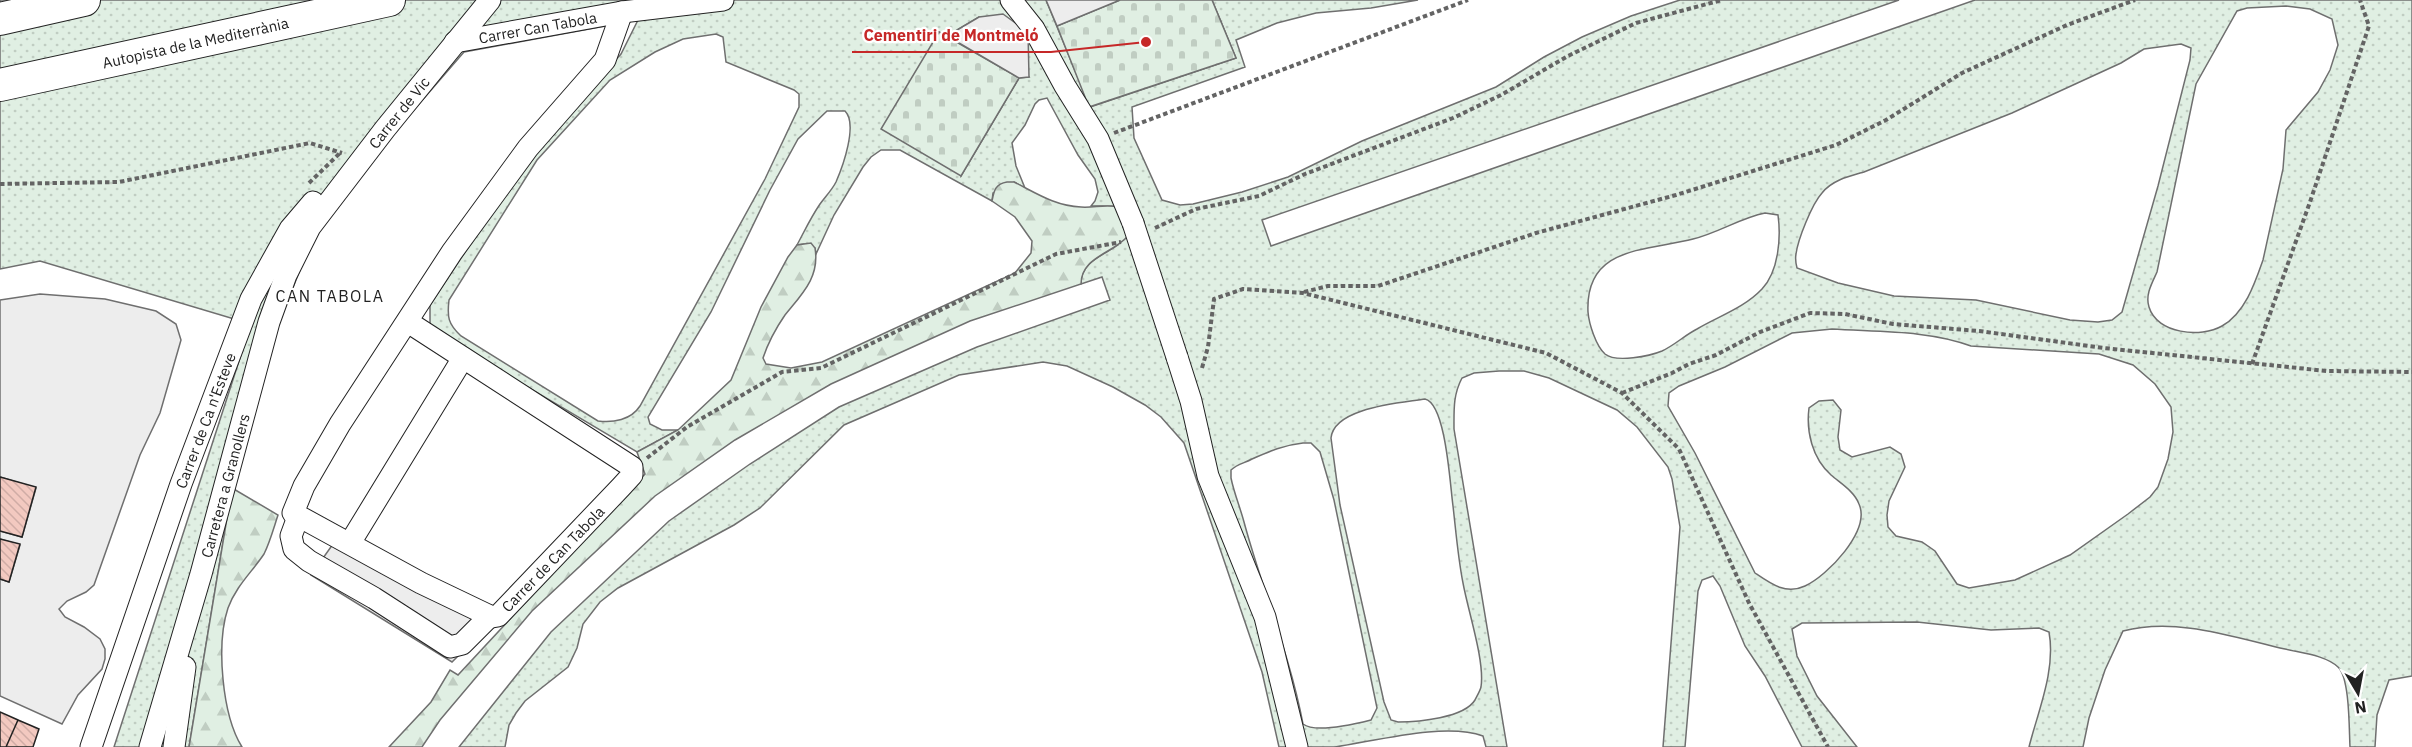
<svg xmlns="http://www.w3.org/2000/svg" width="2412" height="747" viewBox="0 0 2412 747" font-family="'IBM Plex Sans',sans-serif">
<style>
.green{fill:url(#green-dots);stroke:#6f6f6f;stroke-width:1.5;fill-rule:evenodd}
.forest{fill:url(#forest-firs);stroke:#6f6f6f;stroke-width:1.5}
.cemetery{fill:url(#cemetery-stones);stroke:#6f6f6f;stroke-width:1.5}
.parking{fill:#ededed;stroke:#6f6f6f;stroke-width:1.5}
.building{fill:url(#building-back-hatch);stroke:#222;stroke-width:1.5}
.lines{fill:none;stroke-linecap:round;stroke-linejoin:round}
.minor-casing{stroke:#222;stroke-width:23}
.highway-casing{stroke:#222;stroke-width:34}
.path{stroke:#646464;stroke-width:4;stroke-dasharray:4.5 3;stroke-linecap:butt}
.minor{stroke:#fff;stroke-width:21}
.highway{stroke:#fff;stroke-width:32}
.minor-bridge-casing{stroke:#222;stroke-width:23;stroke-linecap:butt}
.minor-bridge{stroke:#fff;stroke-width:21}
.labels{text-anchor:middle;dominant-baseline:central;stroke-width:4.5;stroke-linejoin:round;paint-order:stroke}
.street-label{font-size:15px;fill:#222;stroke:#fff}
.neighbourhood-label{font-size:16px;letter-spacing:1.5px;fill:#222;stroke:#fff}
.leader{fill:none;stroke:#c62828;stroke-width:2}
.callout-dot{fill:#c62828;stroke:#fff;stroke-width:2}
.callout-label{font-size:16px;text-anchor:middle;font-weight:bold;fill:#c62828;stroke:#fff;stroke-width:4.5;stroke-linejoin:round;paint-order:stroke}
</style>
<defs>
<pattern id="green-dots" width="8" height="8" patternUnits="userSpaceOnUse" patternTransform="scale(1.5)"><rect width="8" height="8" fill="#e0efe3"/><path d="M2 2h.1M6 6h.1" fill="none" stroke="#c0cdc2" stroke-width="1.8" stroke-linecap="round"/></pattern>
<pattern id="forest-firs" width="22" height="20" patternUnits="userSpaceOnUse" patternTransform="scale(1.5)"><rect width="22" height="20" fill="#e0efe3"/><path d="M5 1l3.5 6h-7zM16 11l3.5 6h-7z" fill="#c0cdc2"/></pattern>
<pattern id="cemetery-stones" width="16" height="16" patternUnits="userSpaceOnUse" patternTransform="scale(1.5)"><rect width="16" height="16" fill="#e0efe3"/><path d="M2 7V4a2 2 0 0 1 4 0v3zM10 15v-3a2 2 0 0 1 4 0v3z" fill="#c0cdc2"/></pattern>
<pattern id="building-back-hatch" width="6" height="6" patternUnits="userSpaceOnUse" patternTransform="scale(1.5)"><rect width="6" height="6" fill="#f3c9c0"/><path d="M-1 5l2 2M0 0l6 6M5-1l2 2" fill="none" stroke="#d0aca5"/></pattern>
</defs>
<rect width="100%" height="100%" fill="#fff"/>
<path class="green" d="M 0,0 L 1046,0 L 1090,107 L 1236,58 L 1212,0 L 1418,0 L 1371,8 L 1316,13 L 1277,23 L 1236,40 L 1245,67 L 1132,107 L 1134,138 L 1162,200 L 1180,205 L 1193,204 L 1242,192 L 1288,177 L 1362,141 L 1496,87 L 1544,57 L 1582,37 L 1631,16 L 1680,0 L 1899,0 L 1262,220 L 1271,246 L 1975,0 L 2412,0 L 2412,676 L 2389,680 L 2377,715 L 2375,747 L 2350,747 C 2349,730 2350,678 2338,667 C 2325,655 2301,653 2285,649 C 2233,637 2176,617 2123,631 L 2105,670 L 2089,718 L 2083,747 L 2029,747 C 2038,711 2056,670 2049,632 L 2039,628 L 1991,630 L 1917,622 L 1802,623 L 1792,629 L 1797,656 L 1817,696 L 1857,747 L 1802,747 L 1765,676 L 1745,646 L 1720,586 L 1713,576 L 1702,580 L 1698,591 L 1685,747 L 1663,747 L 1680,527 L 1672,479 L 1668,467 L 1637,427 L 1617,410 L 1549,378 L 1524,371 L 1499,371 L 1474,373 L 1462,378 C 1453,395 1454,410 1454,429 L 1507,747 L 1486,747 L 1483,736 C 1445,722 1376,741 1335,747 C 1317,747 1297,747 1279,747 L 1262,672 L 1184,443 L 1161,417 L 1145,405 L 1113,387 L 1067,366 L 1043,362 L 959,375 L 844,425 L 760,508 L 734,525 L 618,588 L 600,602 L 583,624 L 577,648 L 568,667 L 525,701 L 516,713 L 509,725 L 505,747 L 459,747 L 551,632 L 669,521 L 750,464 L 839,407 L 977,347 L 1110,300 L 1102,277 L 1081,284 C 1081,262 1102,256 1118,245 L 1112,206 L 1091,206 L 1095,201 L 1098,192 L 1095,179 L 1078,155 L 1047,98 L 1039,100 L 1035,104 L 1025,125 L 1012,143 L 1016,166 L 1025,188 L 1014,182 L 993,193 L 992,201 L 900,150 L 881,150 L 871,157 L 863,167 L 834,215 L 816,254 L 815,248 L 804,244 L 797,245 C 804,232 811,217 820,204 C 825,197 832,190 836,182 C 843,166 858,124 845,111 L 827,111 L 798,139 L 770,190 L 711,312 L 648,417 L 650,424 L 662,430 L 678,430 L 637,452 L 430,329 L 430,305 L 530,154 L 621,54 L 638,20 L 464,52 L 374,156 L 314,235 L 278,325 L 232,488 L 189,747 L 114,747 L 251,324 L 40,261 L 0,269 ZM 2286,6 L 2310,9 L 2332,19 L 2338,45 L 2330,70 L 2318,92 L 2286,130 L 2283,169 L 2263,260 C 2255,283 2245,313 2222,326 C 2201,338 2157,334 2149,307 C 2145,295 2152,283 2157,272 L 2196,84 L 2237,11 L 2247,8 ZM 979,17 L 1029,77 L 1019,78 L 961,176 L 939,32 L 947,36 ZM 716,34 L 723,37 L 726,62 L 794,90 L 799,94 L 799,107 L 765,179 L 640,406 C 631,420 613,423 598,421 L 461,336 C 448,324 447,317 449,300 L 537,160 L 610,80 L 655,52 L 683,39 ZM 2181,44 L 2191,48 L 2190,60 L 2158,186 L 2122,312 L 2112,320 L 2098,322 L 2070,320 L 1976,300 L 1894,296 L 1838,283 L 1797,268 C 1796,264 1795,259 1796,254 C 1798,239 1812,204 1822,193 C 1832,180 1850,176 1864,172 L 2012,113 L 2121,63 L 2144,49 ZM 1765,213 L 1778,215 C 1781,237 1779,271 1762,289 C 1744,308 1719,316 1697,329 C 1685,335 1675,345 1662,351 C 1650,356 1616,363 1605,354 C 1596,346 1589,324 1588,312 C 1585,246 1646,251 1693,239 C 1718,233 1740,218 1765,213 ZM 1832,329 C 1877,332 1928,330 1971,346 L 2099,354 L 2133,365 L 2155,384 L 2171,407 L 2173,432 L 2168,459 L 2158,487 L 2150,497 L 2128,514 L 2070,555 L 2015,580 L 1969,588 L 1957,584 L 1935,551 L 1922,542 L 1896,536 L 1888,527 L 1887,515 L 1889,501 L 1905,467 L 1901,454 L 1890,447 L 1852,457 L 1840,450 L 1838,437 L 1841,410 L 1833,400 L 1819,401 L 1809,408 C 1806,431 1812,458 1831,475 C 1840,483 1854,491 1859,504 C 1871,531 1827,576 1805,586 C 1786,595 1771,584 1755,573 L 1695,453 L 1668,406 L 1669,393 L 1679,386 L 1725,367 L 1792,333 ZM 1425,399 C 1446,404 1450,485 1453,506 C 1456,532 1458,558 1463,583 C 1468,611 1485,661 1481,687 C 1480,691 1477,696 1475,700 C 1464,718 1418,722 1398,722 L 1391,720 L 1384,702 L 1340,505 L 1331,438 C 1334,407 1402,403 1425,399 ZM 1303,443 L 1311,443 L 1320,452 L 1334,500 L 1377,708 L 1371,720 C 1355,724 1315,733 1303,724 C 1290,655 1262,589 1244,522 C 1240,507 1234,493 1231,478 L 1231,470 C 1237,464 1245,463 1252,459 C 1270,451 1284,445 1303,443 Z"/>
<path class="forest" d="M 1007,182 L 1014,182 C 1036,193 1055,206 1081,207 C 1094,208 1105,204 1119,207 L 1128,236 C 1112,254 1081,257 1081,284 L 970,321 L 831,384 L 735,440 L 655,496 L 532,611 L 440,720 L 422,747 L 389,747 L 431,702 L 450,670 L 458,675 L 645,474 L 637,452 L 678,430 L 731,380 L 761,307 L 788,257 L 797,245 L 811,243 L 815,248 C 820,277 802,294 785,315 C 776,328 768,343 763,358 L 766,364 L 791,368 L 822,362 L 1015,273 L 1031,253 L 1032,241 L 1015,217 L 992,201 C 994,191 995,184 1007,182 Z
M 232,488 L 278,515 C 274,527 270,542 264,554 C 252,572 236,586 228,608 C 216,644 222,715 242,747 L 189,747 Z"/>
<path class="cemetery" d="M 1120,0 L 1212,0 L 1236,58 L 1089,107 L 1057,26 Z
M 939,32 L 1019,78 L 961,176 L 881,129 Z"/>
<path class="parking" d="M 1046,0 L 1120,0 L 1057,26 Z
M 1003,14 L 1028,32 L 1029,77 L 1019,78 L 947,36 L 979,17 Z
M 40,294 L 105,299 L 156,311 L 176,324 L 181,340 L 160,413 L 140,455 L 94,585 L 86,592 L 67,601 L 59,609 L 65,617 L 84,627 L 100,639 L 105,649 L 105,659 L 102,669 L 78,695 L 62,724 L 0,696 L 0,579 L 9,582 L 20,545 L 0,539 L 0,531 L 22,537 L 36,488 L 0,477 L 0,300 Z
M 333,544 L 488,626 L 452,662 L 311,575 Z"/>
<path class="building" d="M 0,477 L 36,487 L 22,537 L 0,531 Z
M 0,539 L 20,544 L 9,582 L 0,579 Z
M 0,712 L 18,720 L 6,747 L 0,747 Z
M 18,720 L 39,729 L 33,747 L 6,747 Z"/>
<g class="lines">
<g class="minor-casing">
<g id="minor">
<path d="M 1011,0 L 1034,29 L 1065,86 L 1098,139 L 1133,223"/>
<path id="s1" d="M 455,42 L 622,12 L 723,0"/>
<path d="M 408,322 L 632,467 L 632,475 L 621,487 L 498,616 L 492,617 L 421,583 L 293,513 L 304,486 L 340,424 L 452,252 L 528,148 L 605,60 L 622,12"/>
<path d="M 1177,357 L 1191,401 L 1208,476 L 1265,617 L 1297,747"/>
<path d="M 298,517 L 291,536 L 294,549 L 309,561 L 374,598 L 450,647 L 462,644 L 490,616"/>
<path d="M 350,543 L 463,358"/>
<path id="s2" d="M 91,747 L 181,484 L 251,299 L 290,229 L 313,202"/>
<path id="s3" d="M 150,747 L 201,574 L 269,322 L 286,275 L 310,227 L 385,129 L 490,0"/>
<path d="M 174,747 L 185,667"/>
</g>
</g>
<g class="highway-casing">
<g id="highway">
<path d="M 0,19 L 84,0"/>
<path id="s4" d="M 0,85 L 389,0"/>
</g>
</g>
<path class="path" d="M 1114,133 L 1468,0
M 309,183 L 340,153
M 0,184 L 119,182 L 310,143 L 342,153
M 1155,228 L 1196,209 L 1259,196 L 1305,174 L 1453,118 L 1501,95 L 1568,56 L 1636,23 L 1722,0
M 1304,292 L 1328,286 L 1378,286 L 1536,233 L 1676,195 L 1836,145 L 1886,120 L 1962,73 L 2067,25 L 2135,0
M 2252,364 L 2310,202 L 2369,26 L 2360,0
M 1202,368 L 1208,347 L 1214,299 L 1243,289 L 1303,293 L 1546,353 L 1622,393 L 1679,449 L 1749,603 L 1828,747
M 1622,393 L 1672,373 L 1689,364 L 1716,355 L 1760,332 L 1810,313 L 1845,314 L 1893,324 L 1979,331 L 2104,348 L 2327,371 L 2412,372
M 647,458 L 687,427 L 782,372 L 821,368 L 1056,254 L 1121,242"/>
<use href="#minor" class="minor"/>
<use href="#highway" class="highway"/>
<g class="minor-bridge-casing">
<path id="minor-bridge" d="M 1133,223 L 1177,357"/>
</g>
<use href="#minor-bridge" class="minor-bridge"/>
</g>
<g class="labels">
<g class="street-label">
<text stroke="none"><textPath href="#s1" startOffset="84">Carrer Can Tabola</textPath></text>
<text stroke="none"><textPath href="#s4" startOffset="200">Autopista de la Mediterrània</textPath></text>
<text stroke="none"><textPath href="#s3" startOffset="690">Carrer de Vic</textPath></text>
<text stroke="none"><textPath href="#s2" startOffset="346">Carrer de Ca n'Esteve</textPath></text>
<text stroke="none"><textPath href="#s3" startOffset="272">Carretera a Granollers</textPath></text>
<text transform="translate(553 559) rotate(-46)">Carrer de Can Tabola</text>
</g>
<g class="neighbourhood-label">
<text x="330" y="296">CAN TABOLA</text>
</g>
</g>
<path class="leader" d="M1146 42L1051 52H852"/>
<circle class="callout-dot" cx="1146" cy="42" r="6"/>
<g class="callout-label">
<text x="951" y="41">Cementiri de Montmeló</text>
</g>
<g transform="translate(2358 693) rotate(170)" stroke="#ffffff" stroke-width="4.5" paint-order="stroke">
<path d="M0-4.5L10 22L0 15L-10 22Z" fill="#222222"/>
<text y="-9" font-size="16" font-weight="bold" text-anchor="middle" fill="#222222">N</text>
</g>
</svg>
